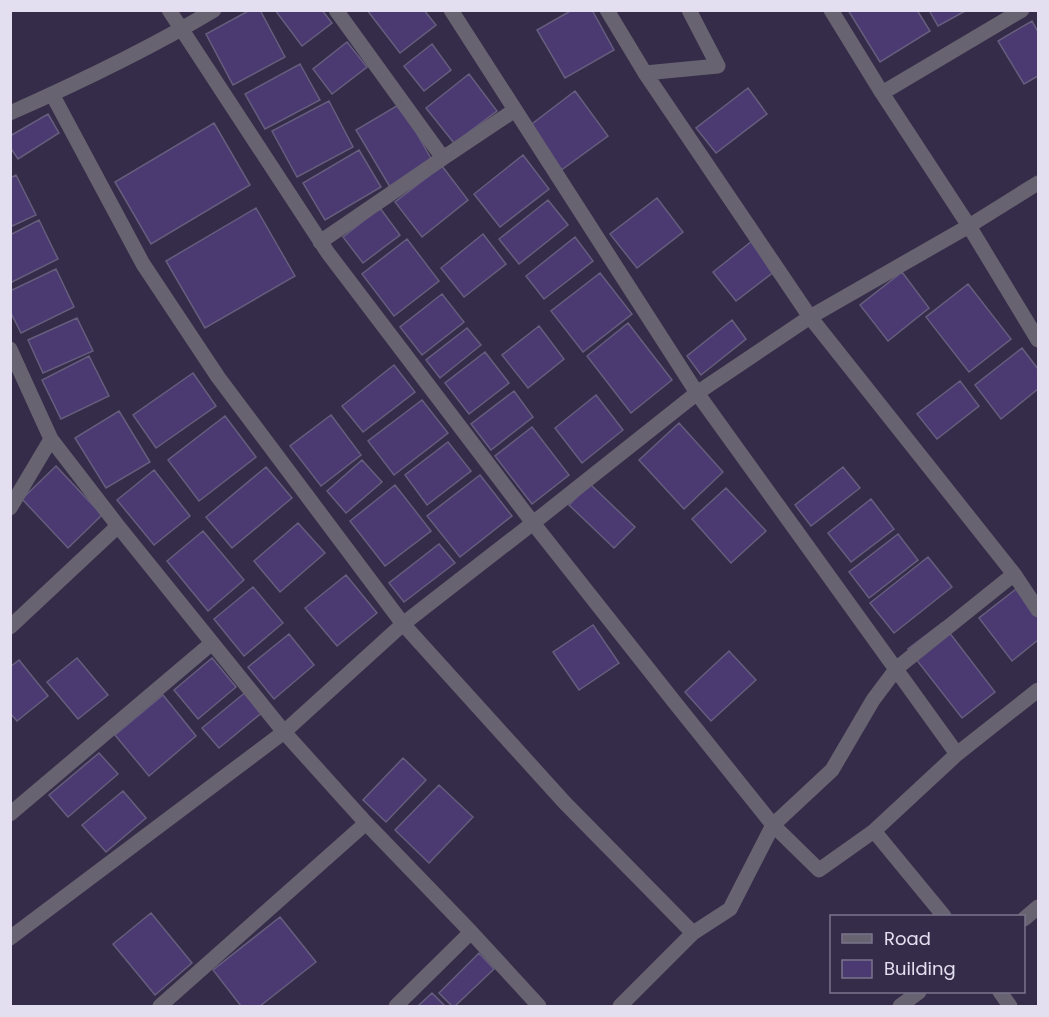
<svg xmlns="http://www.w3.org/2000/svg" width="1049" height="1017" viewBox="0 0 1049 1017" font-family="Poppins,sans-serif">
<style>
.building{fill:#4b3972;stroke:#665e7d;stroke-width:1.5}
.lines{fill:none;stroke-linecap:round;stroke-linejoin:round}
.minor{stroke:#676371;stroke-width:15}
</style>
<rect width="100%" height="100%" fill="#342c48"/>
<path class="building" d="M 250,10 L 260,10 L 285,57 L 233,85 L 206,34 Z
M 275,10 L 322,10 L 332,23 L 302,46 Z
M 367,10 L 424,10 L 436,25 L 400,53 Z
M 572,10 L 592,10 L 614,50 L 565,78 L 537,30 Z
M 848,10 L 917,10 L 930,31 L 880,62 Z
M 929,10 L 967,10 L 938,26 Z
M 1032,21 L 1038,32 L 1038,76 L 1024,84 L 998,41 Z
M 347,42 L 367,67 L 332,94 L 313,69 Z
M 432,44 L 451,70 L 424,91 L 404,66 Z
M 300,64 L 320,100 L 265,129 L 245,94 Z
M 469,74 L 497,111 L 454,143 L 426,108 Z
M 748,88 L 767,114 L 716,153 L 696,128 Z
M 575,91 L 608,136 L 560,171 L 528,127 Z
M 329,101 L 353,147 L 297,177 L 272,131 Z
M 400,104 L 433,162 L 390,187 L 356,130 Z
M 48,114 L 59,133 L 18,159 L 10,147 L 10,136 Z
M 214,123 L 250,185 L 151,244 L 115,182 Z
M 359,150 L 381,187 L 325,220 L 303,183 Z
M 523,155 L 549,189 L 500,227 L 474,194 Z
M 442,166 L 468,200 L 422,237 L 395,202 Z
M 16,175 L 36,215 L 10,227 L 10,178 Z
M 657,198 L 683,232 L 637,268 L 610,234 Z
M 548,200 L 568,225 L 519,264 L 499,239 Z
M 256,208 L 295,276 L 205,328 L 166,261 Z
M 380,208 L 400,235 L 363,263 L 343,237 Z
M 39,220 L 58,259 L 10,283 L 10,235 Z
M 483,234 L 506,264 L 464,297 L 441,268 Z
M 575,237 L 593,261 L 544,299 L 526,276 Z
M 407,239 L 439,281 L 394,316 L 362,274 Z
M 752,241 L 775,271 L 736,301 L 713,272 Z
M 56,269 L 74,307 L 21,333 L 10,311 L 10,291 Z
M 902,272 L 929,308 L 888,341 L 860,305 Z
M 600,273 L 632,314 L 583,352 L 551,311 Z
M 968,284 L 1011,339 L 969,372 L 926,317 Z
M 442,294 L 464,322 L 422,355 L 400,327 Z
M 77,318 L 93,351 L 43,373 L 28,340 Z
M 732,320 L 746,339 L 701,375 L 687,356 Z
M 628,323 L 672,380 L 631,413 L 587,356 Z
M 539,326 L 564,359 L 528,388 L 502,355 Z
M 467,328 L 481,345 L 440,378 L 426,360 Z
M 1022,348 L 1038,369 L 1038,389 L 1001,419 L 975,385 Z
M 485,352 L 509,383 L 469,414 L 445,383 Z
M 89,356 L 109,396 L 61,419 L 42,380 Z
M 394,365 L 415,392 L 363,432 L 342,406 Z
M 193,373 L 216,406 L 156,448 L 133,415 Z
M 960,381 L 979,406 L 937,439 L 917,414 Z
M 514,391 L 533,417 L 491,450 L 471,424 Z
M 596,395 L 623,430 L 582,463 L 555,428 Z
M 422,400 L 448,433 L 394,475 L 368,441 Z
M 119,411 L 150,462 L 106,488 L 75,438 Z
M 331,415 L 361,455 L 321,486 L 290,446 Z
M 225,416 L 256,457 L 199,501 L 168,460 Z
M 679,423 L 723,472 L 684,509 L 639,460 Z
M 532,427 L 569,475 L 532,504 L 495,456 Z
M 448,442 L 471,471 L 427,505 L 405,475 Z
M 362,460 L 382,482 L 346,513 L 327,491 Z
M 56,466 L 102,515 L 68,548 L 22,499 Z
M 266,467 L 292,498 L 232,548 L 206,517 Z
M 843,467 L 860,488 L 811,526 L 795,505 Z
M 154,470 L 190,516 L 154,545 L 117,500 Z
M 480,475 L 512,516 L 460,557 L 427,516 Z
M 590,484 L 635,527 L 614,548 L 569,505 Z
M 395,485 L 431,531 L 385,566 L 350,521 Z
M 726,488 L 766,531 L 731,563 L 692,519 Z
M 871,499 L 894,529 L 851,562 L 828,533 Z
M 298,523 L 325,553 L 280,592 L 254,561 Z
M 203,531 L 244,580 L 208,611 L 167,561 Z
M 898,534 L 918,560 L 869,598 L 849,572 Z
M 439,544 L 455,563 L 404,602 L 389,583 Z
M 928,557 L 952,587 L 894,633 L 870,603 Z
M 346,575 L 377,613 L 337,646 L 305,608 Z
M 253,587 L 283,623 L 244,656 L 214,619 Z
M 1016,589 L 1038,617 L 1038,640 L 1012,661 L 979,618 Z
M 942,623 L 995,692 L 962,718 L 908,649 Z
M 593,625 L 619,663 L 579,690 L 553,652 Z
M 289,634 L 314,665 L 274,699 L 248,667 Z
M 729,651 L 756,680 L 711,721 L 685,692 Z
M 77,658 L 108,695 L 78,719 L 47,682 Z
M 212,658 L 236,687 L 198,719 L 174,690 Z
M 19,660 L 48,696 L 17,721 L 10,713 L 10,667 Z
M 247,691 L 264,711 L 219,748 L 202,728 Z
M 163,695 L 196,736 L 149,776 L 115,735 Z
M 99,753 L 118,774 L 68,817 L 49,795 Z
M 403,758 L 426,780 L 386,822 L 363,800 Z
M 439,785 L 473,817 L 429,863 L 395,830 Z
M 123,791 L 146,818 L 106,852 L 82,825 Z
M 151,913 L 192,963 L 155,995 L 113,944 Z
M 280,917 L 316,962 L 260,1006 L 241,1006 L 213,970 Z
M 479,953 L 494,969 L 455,1006 L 452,1006 L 439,993 Z
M 432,993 L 445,1006 L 418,1006 Z"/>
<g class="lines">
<path class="minor" d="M 169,10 L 328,253 L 533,523 L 676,704 L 773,825 L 819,870 L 874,831 L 957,754 L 1038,690
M 336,10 L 443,158 L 515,110
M 451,10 L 697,393 L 957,754
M 607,10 L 645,73 L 810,317 L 1014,574 L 1038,610
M 831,10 L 882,93 L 969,226 L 1038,340
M 645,73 L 718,66 L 689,10
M 882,93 L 1022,10
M 52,94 L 143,264 L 218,377 L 403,624 L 565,803 L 693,933
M 10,113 C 80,82 149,49 214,10
M 320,242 L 443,158
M 10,349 L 51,439 L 118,526 L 284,732 L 366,823 L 471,932 L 396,1006
M 10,508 L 51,439
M 10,627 L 118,526
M 10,814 L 212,643
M 874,831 L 944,916
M 1024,919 L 1038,907
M 471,932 L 539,1006
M 10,938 L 284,732 L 403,624 L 533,523 L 697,393 L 810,317 L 969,226 L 1038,183
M 1000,992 L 1010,1006
M 160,1006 L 366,823
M 620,1006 L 693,933 L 730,909 L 773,825 L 832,770 L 873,700 L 897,668 L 1014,574
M 900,1006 L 919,992"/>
</g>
<rect width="1049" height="1017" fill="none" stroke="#e3dff0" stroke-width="24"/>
<rect x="830" y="915" width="195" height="78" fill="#342c48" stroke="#7a748b" stroke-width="1.5"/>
<rect x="842" y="934" width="30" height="9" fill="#676371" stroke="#7a748b" stroke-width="1.5"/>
<text x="884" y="945" font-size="18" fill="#e3dff0">Road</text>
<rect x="842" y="960" width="30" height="18" fill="#4b3972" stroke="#7a748b" stroke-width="1.5"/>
<text x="884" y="975" font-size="18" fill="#e3dff0">Building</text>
</svg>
